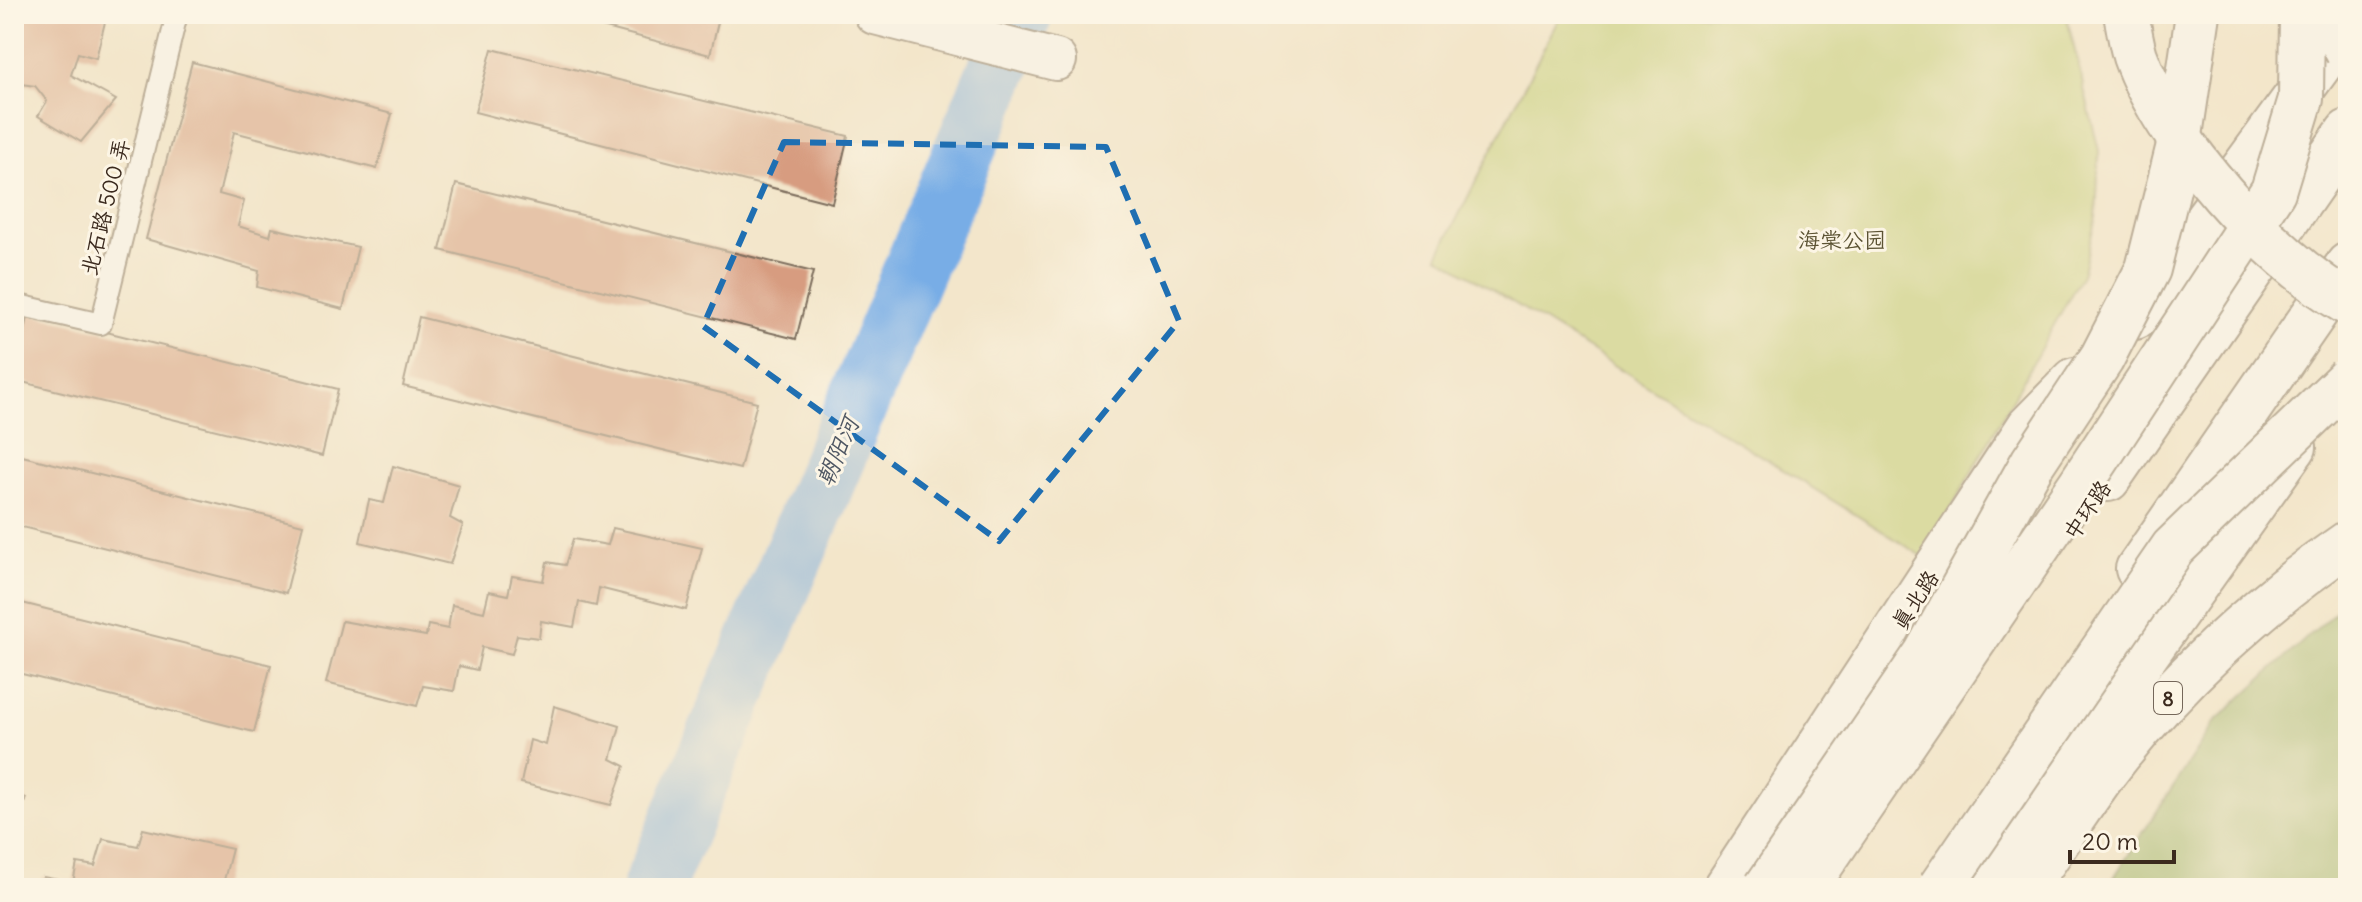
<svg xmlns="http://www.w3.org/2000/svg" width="2362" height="902" viewBox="0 0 2362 902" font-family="Delius,'LXGW WenKai TC',sans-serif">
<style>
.green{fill:#bfcf72;stroke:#7d7c48;stroke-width:2}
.forest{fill:#97b264;stroke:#696e41;stroke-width:2}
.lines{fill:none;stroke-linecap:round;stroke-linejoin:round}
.river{stroke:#78ade6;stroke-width:62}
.building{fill:#d79c80}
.service-casing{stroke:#7b6c5b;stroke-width:24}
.minor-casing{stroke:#7b6c5b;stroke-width:44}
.primary-casing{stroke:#7b6c5b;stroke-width:48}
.trunk-casing{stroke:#7b6c5b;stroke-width:48}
.service{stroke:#fff;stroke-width:20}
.minor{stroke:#fff;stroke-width:40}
.primary{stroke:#fff;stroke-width:44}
.trunk{stroke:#fff;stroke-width:44}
.primary-bridge-casing{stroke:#7b6c5b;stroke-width:48;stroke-linecap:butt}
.trunk-bridge-casing{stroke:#7b6c5b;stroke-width:48;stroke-linecap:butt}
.motorway-bridge-casing{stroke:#7b6c5b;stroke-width:48;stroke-linecap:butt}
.primary-bridge{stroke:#fff;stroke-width:44}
.trunk-bridge{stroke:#fff;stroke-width:44}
.motorway-bridge{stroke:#fff;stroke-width:44}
.marked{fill:none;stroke:#1f6fb2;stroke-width:6;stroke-dasharray:16 10;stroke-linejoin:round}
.labels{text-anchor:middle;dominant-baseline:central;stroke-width:6;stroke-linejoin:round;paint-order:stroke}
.shield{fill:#fcf5e5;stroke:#75675a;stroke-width:2}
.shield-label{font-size:20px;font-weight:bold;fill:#3b2a1e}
.street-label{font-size:22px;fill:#3b2a1e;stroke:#fcf5e5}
.park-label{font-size:22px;fill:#5c5333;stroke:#fcf5e5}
.water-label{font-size:24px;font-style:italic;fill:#505864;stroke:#fcf5e5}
</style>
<rect width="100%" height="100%" fill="#fcf5e5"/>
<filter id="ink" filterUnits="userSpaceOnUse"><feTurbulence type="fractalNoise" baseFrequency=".0125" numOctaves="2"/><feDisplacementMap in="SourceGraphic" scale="16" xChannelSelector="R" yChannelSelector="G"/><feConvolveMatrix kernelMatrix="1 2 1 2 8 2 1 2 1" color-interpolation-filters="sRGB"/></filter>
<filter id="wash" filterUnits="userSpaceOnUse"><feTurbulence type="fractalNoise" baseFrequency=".006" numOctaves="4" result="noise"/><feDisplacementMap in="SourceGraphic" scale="32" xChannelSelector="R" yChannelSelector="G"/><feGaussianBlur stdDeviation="1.8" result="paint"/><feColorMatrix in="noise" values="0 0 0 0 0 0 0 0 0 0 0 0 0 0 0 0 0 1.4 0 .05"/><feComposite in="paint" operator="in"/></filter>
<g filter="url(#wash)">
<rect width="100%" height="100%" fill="#f3e6cb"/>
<path class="green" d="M 1561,14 L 2066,14 L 2099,151 L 2096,217 L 2082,275 L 1924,557 L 1438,256 Z"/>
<path class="forest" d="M 2348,600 L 2348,888 L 2107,888 L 2215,722 Z"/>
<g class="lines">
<path class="river" d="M 653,888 L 1022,14"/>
</g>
<g id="blocks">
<path class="building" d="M 14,14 L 107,14 L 96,58 L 78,53 L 71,75 L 116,100 L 81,142 L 38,116 L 47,101 L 35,86 L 14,83 Z
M 552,14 L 720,14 L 710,55 Z
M 492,49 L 848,136 L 832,203 L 475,112 Z
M 192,62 L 392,114 L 377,169 L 234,132 L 219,194 L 244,201 L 238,226 L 270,236 L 272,228 L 358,247 L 343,309 L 257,287 L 259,271 L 146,239 Z
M 456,184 L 813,272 L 796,339 L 440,250 Z
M 29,313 L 338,389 L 322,456 L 14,380 Z
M 419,317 L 757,402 L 740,469 L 403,386 Z
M 14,454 L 303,525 L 286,593 L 14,525 Z
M 393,466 L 459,485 L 450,518 L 463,525 L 450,564 L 360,542 L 369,500 L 384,503 Z
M 613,528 L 702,548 L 686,610 L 599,588 L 596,606 L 579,602 L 574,627 L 541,621 L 539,638 L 517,635 L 512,654 L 482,647 L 477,670 L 459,666 L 454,691 L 423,686 L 417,706 L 326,683 L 342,621 L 426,636 L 428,625 L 448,629 L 452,605 L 484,612 L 489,591 L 508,595 L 512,576 L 543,581 L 547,562 L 565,565 L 573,539 L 608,545 Z
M 14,601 L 271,665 L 254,732 L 14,672 Z
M 554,706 L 620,726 L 611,759 L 625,766 L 611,805 L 521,783 L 530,740 L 546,745 Z
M 14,792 L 26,798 L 14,831 Z
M 143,829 L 232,849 L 222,888 L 40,888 L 43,877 L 73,883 L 77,863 L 95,866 L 103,839 L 138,846 Z"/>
</g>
</g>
<g filter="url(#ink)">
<use href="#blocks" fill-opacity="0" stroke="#7b6c5b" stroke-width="2"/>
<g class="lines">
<g class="service-casing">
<path id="service" d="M 14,304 L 101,324 L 177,14"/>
</g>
<g class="minor-casing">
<path id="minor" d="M 875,14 L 1056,60"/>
</g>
<g class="primary-casing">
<path id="primary" d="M 2135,317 L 2348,26
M 1726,888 L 2029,427 L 2075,380
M 1980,888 L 2294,447"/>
</g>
<g class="trunk-casing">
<path id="trunk" d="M 2108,479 L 2348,132
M 2138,569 L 2348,265
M 2025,888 C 2052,850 2077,810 2105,772 C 2171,685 2258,604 2348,543"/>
</g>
<use href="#service" class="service"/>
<use href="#minor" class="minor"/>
<use href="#primary" class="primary"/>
<use href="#trunk" class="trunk"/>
<g class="primary-bridge-casing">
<path id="primary-bridge" d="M 2328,14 L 2348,52
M 1805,888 L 2082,482 L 2273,191 L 2301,99 L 2302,14
M 1940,888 L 2173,548 L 2348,379"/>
</g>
<g class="trunk-bridge-casing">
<path id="trunk-bridge" d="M 2126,14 C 2129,28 2131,43 2135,56 C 2166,143 2269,257 2348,303"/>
</g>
<g class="motorway-bridge-casing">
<path id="motorway-bridge" d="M 1766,888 L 1926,654 L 2033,462 L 2102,358 L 2148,269 L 2178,149 L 2198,14"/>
</g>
<use href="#primary-bridge" class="primary-bridge"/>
<use href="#trunk-bridge" class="trunk-bridge"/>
<use href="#motorway-bridge" class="motorway-bridge"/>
</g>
</g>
<path d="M0 0H2362V902H0ZM 784,142 L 1106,147 L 1179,321 L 999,541 L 703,326 Z" fill="#f3e6cb" fill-opacity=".55" fill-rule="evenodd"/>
<path class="marked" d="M 784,142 L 1106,147 L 1179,321 L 999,541 L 703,326 Z"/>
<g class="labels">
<rect class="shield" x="2154" y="682" width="28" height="32" rx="6"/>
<g class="shield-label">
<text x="2168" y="698">8</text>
</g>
<g class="street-label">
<text transform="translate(105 207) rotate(-76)">北石路 500 弄</text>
<text transform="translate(2087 510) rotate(-56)">中环路</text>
<text transform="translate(1915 600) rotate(-57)">真北路</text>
</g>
<g class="park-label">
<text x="1842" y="240">海棠公园</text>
</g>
<g class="water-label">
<text transform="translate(837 451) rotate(-67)">朝阳河</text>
</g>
</g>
<rect width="2362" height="902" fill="none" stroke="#fcf5e5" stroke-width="48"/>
<path d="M2070 850v12h104v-12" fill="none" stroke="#3b2a1e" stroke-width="4"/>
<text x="2082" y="850" font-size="24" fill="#3b2a1e" stroke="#fcf5e5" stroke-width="6" paint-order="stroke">20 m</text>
</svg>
